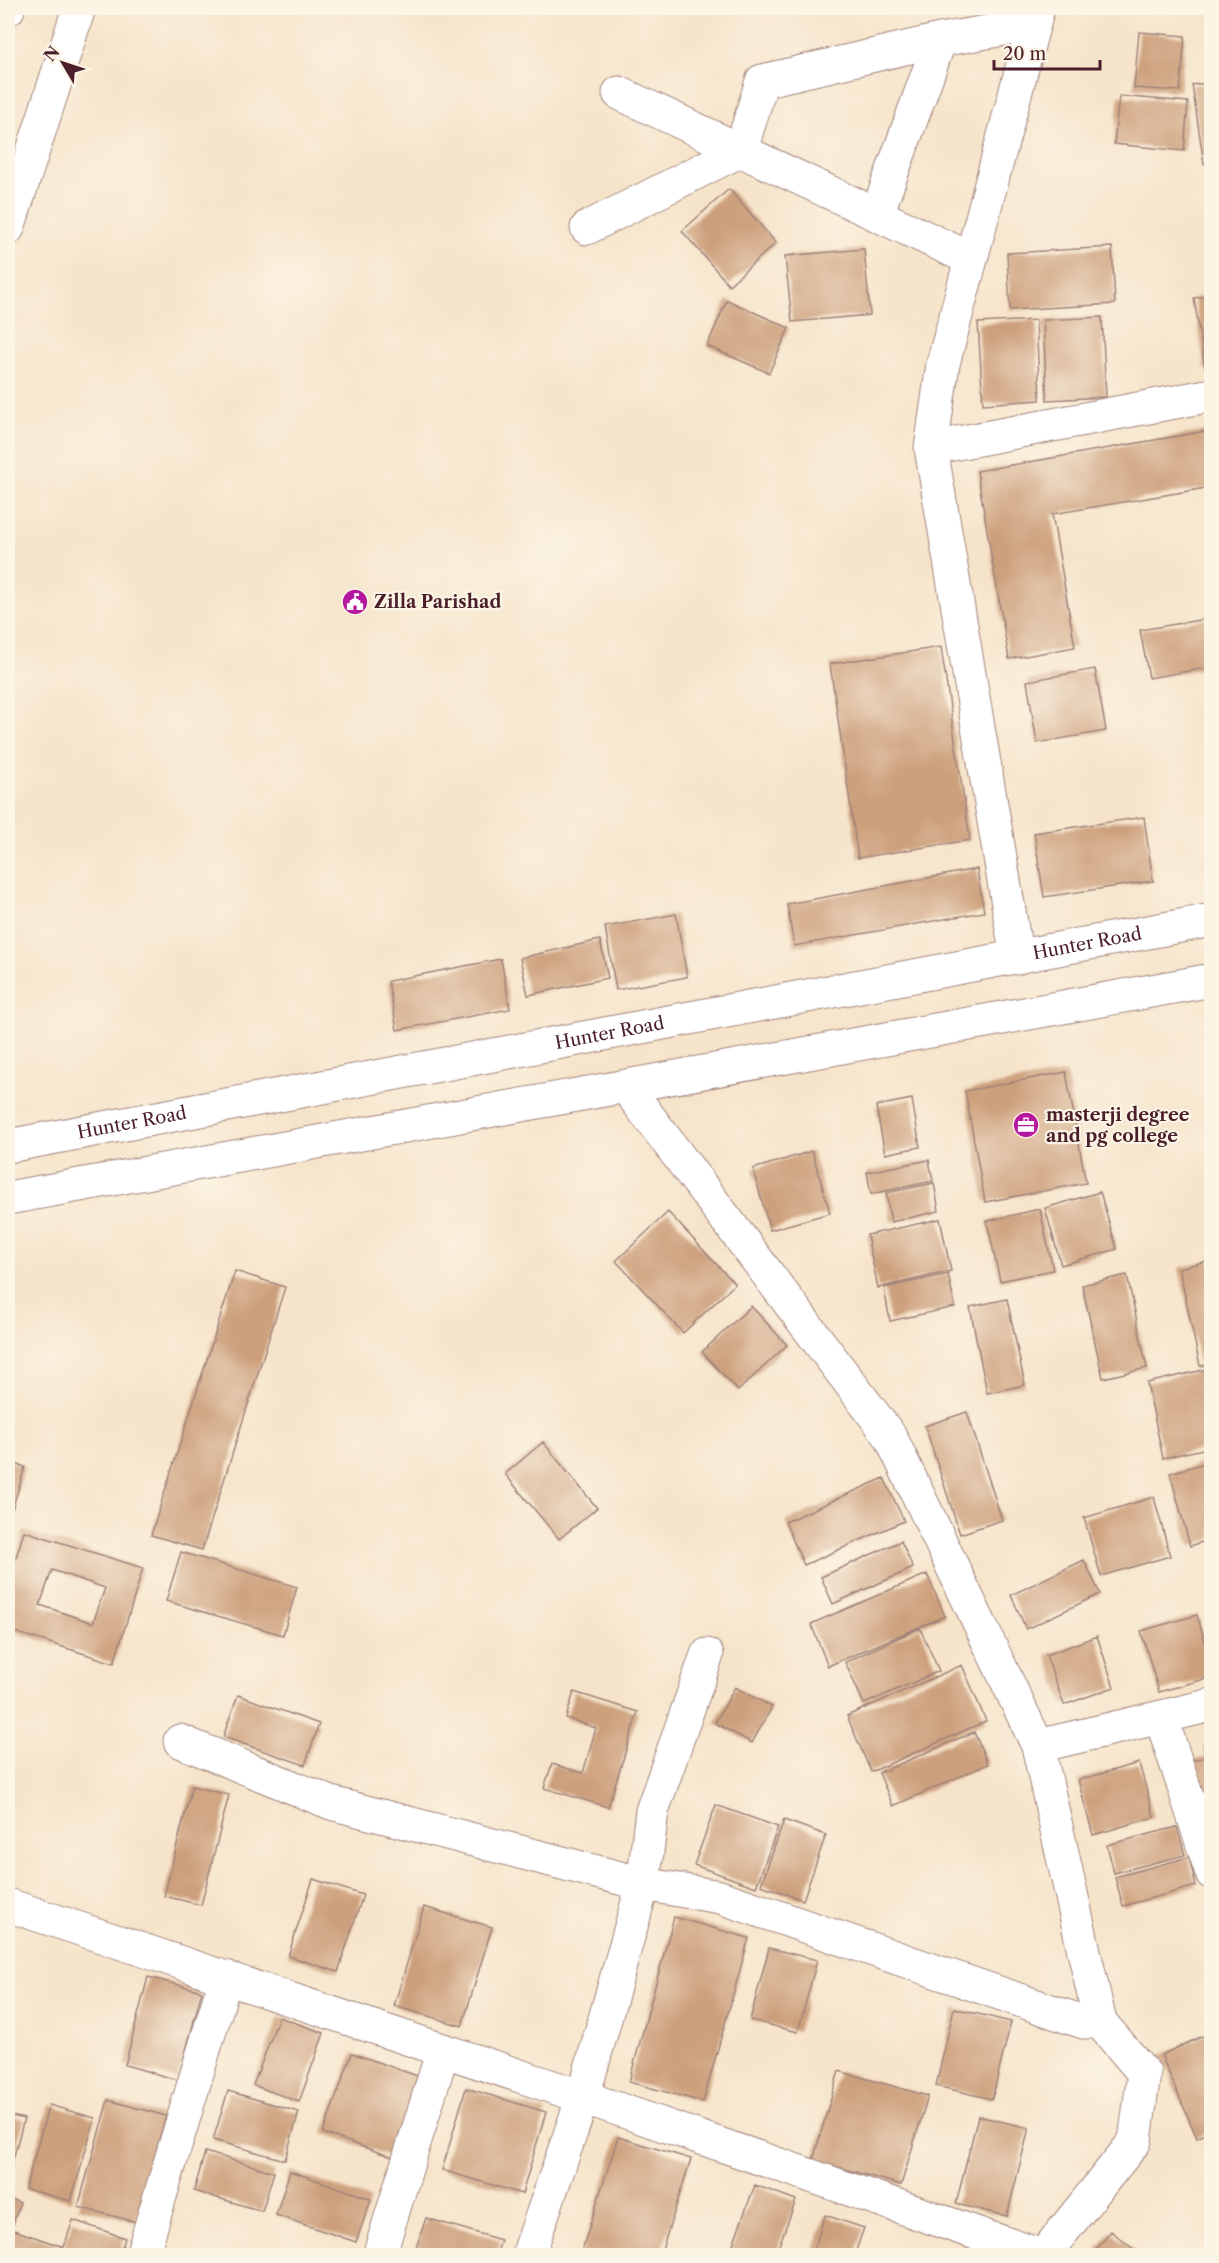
<svg xmlns="http://www.w3.org/2000/svg" width="1219" height="2263" viewBox="0 0 1219 2263" font-family="'Libre Caslon Text',serif">
<style>
.building{fill:#cda07d;fill-rule:evenodd}
.lines{fill:none;stroke-linecap:round;stroke-linejoin:round}
.minor-casing{stroke:#a0827a;stroke-width:35}
.major-casing{stroke:#a0827a;stroke-width:35}
.minor{stroke:#fff;stroke-width:33}
.major{stroke:#fff;stroke-width:33}
.labels{text-anchor:middle;dominant-baseline:central;stroke-width:4.5;stroke-linejoin:round;paint-order:stroke}
.poi-label{font-size:18px;font-weight:bold;fill:#4a1f2b;stroke:#fcf5e5;text-anchor:start}
.street-label{font-size:18px;fill:#4a1f2b;stroke:#fcf5e5}
</style>
<rect width="100%" height="100%" fill="#fcf5e5"/>
<filter id="ink" filterUnits="userSpaceOnUse"><feTurbulence type="fractalNoise" baseFrequency=".0167" numOctaves="2"/><feDisplacementMap in="SourceGraphic" scale="12" xChannelSelector="R" yChannelSelector="G"/><feConvolveMatrix kernelMatrix="1 2 1 2 8 2 1 2 1" color-interpolation-filters="sRGB"/></filter>
<filter id="wash" filterUnits="userSpaceOnUse"><feTurbulence type="fractalNoise" baseFrequency=".008" numOctaves="4" result="noise"/><feDisplacementMap in="SourceGraphic" scale="24" xChannelSelector="R" yChannelSelector="G"/><feGaussianBlur stdDeviation="1.35" result="paint"/><feColorMatrix in="noise" values="0 0 0 0 0 0 0 0 0 0 0 0 0 0 0 0 0 1.4 0 .05"/><feComposite in="paint" operator="in"/></filter>
<g filter="url(#wash)">
<rect width="100%" height="100%" fill="#f6e4ca"/>
<g id="blocks">
<path class="building" d="M 1139,32 L 1185,36 L 1180,91 L 1134,88 Z
M 1212,82 L 1212,162 L 1204,164 L 1192,85 Z
M 1119,96 L 1188,102 L 1184,151 L 1114,144 Z
M 729,189 L 776,243 L 729,285 L 682,231 Z
M 1112,247 L 1115,304 L 1010,310 L 1007,253 Z
M 864,249 L 870,315 L 792,322 L 785,256 Z
M 1212,295 L 1212,368 L 1205,369 L 1194,298 Z
M 727,300 L 789,328 L 769,373 L 707,346 Z
M 1102,317 L 1106,397 L 1047,400 L 1043,320 Z
M 1036,320 L 1040,400 L 983,404 L 978,323 Z
M 1212,430 L 1212,487 L 1052,514 L 1075,647 L 1009,659 L 977,471 Z
M 1212,618 L 1212,667 L 1149,678 L 1140,630 Z
M 941,647 L 970,840 L 858,858 L 830,664 Z
M 1095,669 L 1106,731 L 1037,743 L 1027,681 Z
M 1144,817 L 1153,881 L 1044,897 L 1034,833 Z
M 977,869 L 984,912 L 794,946 L 787,904 Z
M 676,914 L 687,977 L 616,990 L 605,927 Z
M 600,940 L 608,978 L 528,995 L 520,958 Z
M 501,959 L 510,1009 L 397,1030 L 388,981 Z
M 1066,1072 L 1086,1183 L 985,1202 L 965,1091 Z
M 912,1099 L 920,1147 L 885,1154 L 876,1106 Z
M 812,1151 L 830,1213 L 770,1230 L 753,1169 Z
M 929,1160 L 933,1181 L 871,1194 L 867,1172 Z
M 934,1183 L 939,1211 L 891,1222 L 886,1193 Z
M 1100,1192 L 1117,1249 L 1061,1265 L 1045,1208 Z
M 1040,1209 L 1053,1270 L 1000,1281 L 987,1221 Z
M 668,1212 L 735,1284 L 683,1333 L 616,1261 Z
M 940,1219 L 951,1271 L 878,1288 L 867,1235 Z
M 1211,1260 L 1212,1364 L 1200,1366 L 1179,1268 Z
M 235,1271 L 285,1287 L 202,1550 L 151,1535 Z
M 948,1274 L 955,1307 L 890,1321 L 884,1288 Z
M 1127,1275 L 1147,1368 L 1103,1378 L 1082,1285 Z
M 1007,1299 L 1025,1385 L 987,1393 L 970,1307 Z
M 751,1306 L 787,1345 L 738,1391 L 702,1352 Z
M 1212,1368 L 1212,1447 L 1163,1458 L 1147,1383 Z
M 967,1412 L 1002,1520 L 960,1534 L 925,1426 Z
M 543,1442 L 597,1508 L 559,1539 L 505,1474 Z
M 8,1461 L 25,1467 L 8,1523 Z
M 1212,1461 L 1212,1539 L 1190,1546 L 1170,1473 Z
M 884,1478 L 904,1521 L 804,1565 L 785,1522 Z
M 1154,1497 L 1170,1556 L 1101,1576 L 1084,1518 Z
M 24,1531 L 143,1568 L 114,1663 L 8,1630 L 8,1584 ZM 52,1570 L 105,1588 L 93,1623 L 40,1605 Z
M 901,1541 L 913,1568 L 833,1604 L 821,1577 Z
M 181,1552 L 297,1587 L 283,1635 L 166,1601 Z
M 1084,1560 L 1100,1594 L 1026,1629 L 1011,1595 Z
M 927,1574 L 945,1616 L 828,1666 L 811,1624 Z
M 1197,1615 L 1212,1666 L 1212,1677 L 1159,1692 L 1141,1631 Z
M 920,1628 L 939,1671 L 864,1704 L 845,1662 Z
M 1097,1636 L 1114,1687 L 1064,1705 L 1046,1655 Z
M 962,1665 L 986,1721 L 871,1772 L 847,1716 Z
M 735,1687 L 772,1707 L 752,1743 L 715,1723 Z
M 574,1692 L 638,1712 L 608,1807 L 544,1788 L 552,1764 L 583,1773 L 596,1728 L 566,1718 Z
M 238,1695 L 319,1724 L 305,1765 L 223,1737 Z
M 974,1732 L 988,1764 L 893,1806 L 879,1773 Z
M 1212,1745 L 1212,1816 L 1205,1817 L 1193,1760 L 1206,1757 L 1204,1747 Z
M 1139,1763 L 1154,1817 L 1093,1835 L 1078,1780 Z
M 192,1786 L 229,1795 L 201,1905 L 164,1896 Z
M 716,1805 L 778,1827 L 756,1887 L 694,1865 Z
M 784,1820 L 826,1835 L 803,1900 L 761,1885 Z
M 1177,1827 L 1185,1855 L 1114,1873 L 1107,1845 Z
M 1189,1857 L 1196,1886 L 1123,1906 L 1115,1877 Z
M 313,1879 L 363,1895 L 338,1972 L 288,1956 Z
M 424,1907 L 492,1927 L 462,2026 L 394,2006 Z
M 674,1917 L 749,1938 L 703,2102 L 629,2082 Z
M 769,1948 L 817,1960 L 798,2032 L 750,2020 Z
M 148,1977 L 202,1991 L 178,2080 L 125,2065 Z
M 954,2008 L 1011,2022 L 992,2099 L 936,2086 Z
M 279,2017 L 324,2033 L 299,2102 L 253,2085 Z
M 1212,2032 L 1212,2131 L 1197,2138 L 1161,2055 Z
M 352,2053 L 426,2079 L 398,2159 L 323,2133 Z
M 839,2071 L 928,2096 L 901,2185 L 813,2160 Z
M 466,2088 L 546,2112 L 522,2194 L 442,2170 Z
M 228,2091 L 299,2112 L 285,2160 L 213,2140 Z
M 108,2100 L 166,2116 L 136,2222 L 78,2207 Z
M 49,2105 L 95,2118 L 71,2201 L 25,2189 Z
M 8,2115 L 24,2119 L 8,2178 Z
M 978,2116 L 1029,2128 L 1007,2216 L 956,2204 Z
M 618,2137 L 691,2159 L 660,2256 L 580,2256 Z
M 205,2152 L 274,2172 L 262,2211 L 194,2191 Z
M 290,2171 L 371,2199 L 356,2242 L 276,2215 Z
M 755,2185 L 796,2200 L 775,2256 L 739,2256 L 730,2252 Z
M 8,2198 L 20,2203 L 11,2229 L 64,2247 L 73,2220 L 125,2238 L 119,2256 L 8,2256 Z
M 825,2215 L 864,2228 L 854,2256 L 812,2256 Z
M 426,2218 L 501,2240 L 496,2256 L 429,2256 L 415,2251 Z
M 1111,2231 L 1142,2256 L 1091,2256 Z"/>
</g>
</g>
<g filter="url(#ink)">
<use href="#blocks" fill-opacity="0" stroke="#a0827a" stroke-width="1.5"/>
<g class="lines">
<g class="minor-casing">
<path id="minor" d="M 619,93 L 971,259
M 877,214 L 940,40
M 587,228 L 741,150 L 762,81 L 940,40 L 1034,24
M 931,448 L 1212,395
M 1017,958 L 931,448 L 943,364 L 1038,8
M 627,1088 L 890,1436 L 1038,1746 L 1100,2022 L 1144,2073 L 1135,2141 L 1043,2256
M 1161,1717 L 1212,1873
M 180,1741 L 331,1803 L 643,1884 L 652,1811 L 707,1655
M 1038,1746 L 1212,1705
M 8,1905 L 583,2097 L 1042,2256
M 142,2256 L 226,1977
M 379,2256 L 443,2050
M 528,2256 L 583,2097 L 643,1884 L 720,1897 L 1083,2022 L 1100,2022"/>
</g>
<g class="major-casing">
<g id="major">
<path d="M 8,9 L 8,8"/>
<path d="M 8,228 L 79,8"/>
<path id="s1" d="M 8,1146 L 1212,920"/>
<path d="M 8,1198 L 1212,980"/>
</g>
</g>
<use href="#minor" class="minor"/>
<use href="#major" class="major"/>
</g>
</g>
<defs>
<g id="civic-disc" transform="scale(1.35)"><circle r="9.5" fill="#b5179e" stroke="#fcf5e5"/><path d="M-.6-6.5H3V-4.5H.6V-3L4-1V1h2V6H-6V1h2V-1L-.6-3ZM-1.2 2.5V6h2.4V2.5Z" fill="#fff"/></g>
<g id="office-disc" transform="scale(1.35)"><circle r="9.5" fill="#b5179e" stroke="#fcf5e5"/><path d="M-6-3h4V-5.5h4V-3h4V5H-6ZM-1-4.5V-3h2v-1.5ZM-6 0V1H6V0Z" fill="#fff"/></g>
</defs>
<g fill-rule="evenodd">
<use href="#civic-disc" x="355" y="602"/>
<use href="#office-disc" x="1026" y="1125"/>
</g>
<g class="labels">
<g class="poi-label">
<text x="374" y="602">Zilla Parishad</text>
<text x="1046" y="1115">masterji degree<tspan x="1046" dy="21">and pg college</tspan></text>
</g>
<g class="street-label">
<text stroke="none"><textPath href="#s1" startOffset="1098">Hunter Road</textPath></text>
<text stroke="none"><textPath href="#s1" startOffset="612">Hunter Road</textPath></text>
<text stroke="none"><textPath href="#s1" startOffset="126">Hunter Road</textPath></text>
</g>
</g>
<rect width="1219" height="2263" fill="none" stroke="#fcf5e5" stroke-width="30"/>
<g transform="translate(63 63) rotate(309)" stroke="#fcf5e5" stroke-width="4.5" paint-order="stroke">
<path d="M0-4.5L10 22L0 15L-10 22Z" fill="#4a1f2b"/>
<text y="-9" font-size="16" font-weight="bold" text-anchor="middle" fill="#4a1f2b">N</text>
</g>
<path d="M994 60v9h106v-9" fill="none" stroke="#4a1f2b" stroke-width="3"/>
<text x="1003" y="60" font-size="18" fill="#4a1f2b" stroke="#fcf5e5" stroke-width="4.5" paint-order="stroke">20 m</text>
</svg>
